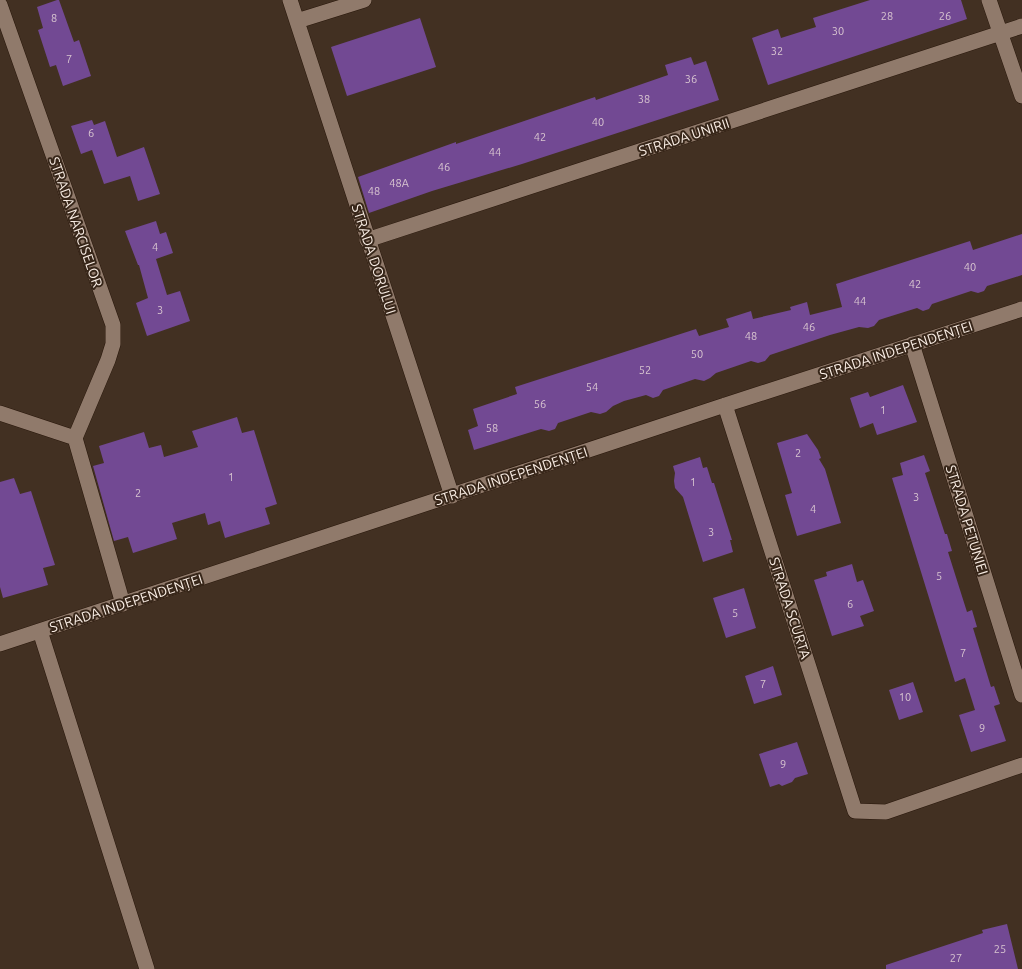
<svg xmlns="http://www.w3.org/2000/svg" width="1022" height="969" viewBox="0 0 1022 969" font-family="Ubuntu,sans-serif">
<style>
.building{fill:#724993}
.lines{fill:none;stroke-linecap:round;stroke-linejoin:round}
.minor-casing{stroke:#28170b;stroke-width:16}
.minor{stroke:#907a6b;stroke-width:15}
.labels{text-anchor:middle;dominant-baseline:central;stroke-width:4;stroke-linejoin:round;paint-order:stroke}
.number-label{font-size:11px;fill:#d8c5d0}
.street-label{font-size:14px;fill:#faeee5;stroke:#372619}
</style>
<rect width="100%" height="100%" fill="#423022"/>
<path class="building" d="M 57,0 L 59,0 L 74,42 L 79,40 L 91,76 L 63,86 L 56,65 L 50,67 L 38,30 L 43,28 L 37,7 Z
M 870,0 L 961,0 L 967,19 L 768,85 L 752,38 L 778,29 L 781,38 L 816,27 L 813,18 Z
M 420,18 L 436,67 L 347,96 L 331,47 Z
M 691,57 L 694,65 L 706,61 L 719,100 L 522,164 L 432,191 L 369,213 L 358,177 L 456,142 L 456,144 L 586,100 L 595,97 L 596,100 L 668,75 L 665,65 Z
M 92,120 L 94,125 L 105,121 L 117,157 L 144,147 L 160,194 L 138,201 L 130,176 L 104,184 L 92,150 L 81,154 L 71,126 Z
M 156,221 L 160,234 L 166,232 L 173,253 L 156,259 L 167,295 L 180,291 L 190,321 L 147,336 L 136,303 L 148,298 L 139,265 L 138,265 L 125,231 Z
M 1022,234 L 1022,275 L 987,286 L 984,291 L 978,293 L 971,291 L 932,304 L 929,309 L 923,311 L 917,308 L 885,318 L 879,320 L 874,326 L 868,328 L 859,327 L 830,335 L 770,355 L 765,361 L 758,363 L 751,361 L 716,373 L 710,378 L 704,381 L 695,379 L 663,390 L 659,396 L 653,398 L 646,395 L 624,401 L 613,406 L 606,412 L 600,414 L 591,412 L 558,423 L 555,429 L 549,431 L 541,429 L 474,450 L 468,430 L 478,426 L 473,409 L 517,394 L 515,387 L 696,329 L 699,336 L 729,327 L 726,319 L 751,311 L 753,319 L 791,310 L 790,307 L 807,302 L 810,315 L 842,307 L 836,284 L 970,241 L 973,250 Z
M 903,385 L 917,422 L 877,435 L 873,423 L 860,428 L 850,398 L 868,392 L 870,397 Z
M 237,417 L 242,433 L 254,430 L 277,504 L 265,508 L 270,524 L 225,538 L 220,521 L 208,525 L 205,513 L 172,523 L 177,539 L 133,553 L 128,537 L 114,541 L 93,466 L 104,463 L 99,446 L 144,432 L 149,448 L 161,445 L 164,457 L 198,447 L 192,431 Z
M 807,434 L 818,450 L 821,458 L 819,459 L 825,469 L 841,523 L 797,536 L 785,495 L 792,493 L 777,443 Z
M 924,455 L 930,471 L 925,473 L 945,534 L 947,534 L 952,551 L 948,552 L 967,612 L 972,610 L 977,627 L 973,628 L 991,687 L 994,686 L 1000,704 L 994,706 L 1006,741 L 971,752 L 959,715 L 975,710 L 965,678 L 955,682 L 892,478 L 903,475 L 900,463 Z
M 700,457 L 703,468 L 707,467 L 712,483 L 714,483 L 732,540 L 730,540 L 733,552 L 703,562 L 683,497 L 675,488 L 674,481 L 675,473 L 673,466 Z
M 14,478 L 20,494 L 31,491 L 55,565 L 43,568 L 48,585 L 3,598 L 0,587 L 0,482 Z
M 852,564 L 857,582 L 863,580 L 874,611 L 860,616 L 864,626 L 832,636 L 814,580 L 827,576 L 826,572 Z
M 744,588 L 756,628 L 726,638 L 713,598 Z
M 773,666 L 782,695 L 754,704 L 745,676 Z
M 913,682 L 923,712 L 899,720 L 889,690 Z
M 797,742 L 808,774 L 795,778 L 792,782 L 782,786 L 779,784 L 770,787 L 759,754 Z
M 1007,924 L 1018,969 L 886,969 L 886,965 L 983,933 L 982,930 Z"/>
<g class="lines">
<g class="minor-casing">
<path id="minor" d="M 290,0 L 452,496
M 989,0 L 1022,96
M 0,5 L 113,325 L 113,344 L 108,360 L 75,438 L 123,604
M 297,21 L 364,0
M 367,240 L 1022,26
M 912,344 L 1022,695
M 725,405 L 855,811 L 886,812 L 1022,765
M 0,413 L 75,438
M 40,631 L 147,969
M 0,644 L 725,405 L 1022,309"/>
</g>
<use href="#minor" class="minor"/>
</g>
<g class="labels">
<g class="number-label">
<text x="887" y="16">28</text>
<text x="945" y="16">26</text>
<text x="54" y="18">8</text>
<text x="838" y="31">30</text>
<text x="777" y="51">32</text>
<text x="69" y="59">7</text>
<text x="691" y="79">36</text>
<text x="644" y="99">38</text>
<text x="598" y="122">40</text>
<text x="91" y="133">6</text>
<text x="540" y="137">42</text>
<text x="495" y="152">44</text>
<text x="444" y="167">46</text>
<text x="399" y="183">48A</text>
<text x="374" y="191">48</text>
<text x="155" y="247">4</text>
<text x="970" y="267">40</text>
<text x="915" y="284">42</text>
<text x="860" y="301">44</text>
<text x="160" y="310">3</text>
<text x="809" y="327">46</text>
<text x="751" y="336">48</text>
<text x="697" y="354">50</text>
<text x="645" y="370">52</text>
<text x="592" y="387">54</text>
<text x="540" y="404">56</text>
<text x="883" y="410">1</text>
<text x="492" y="428">58</text>
<text x="798" y="453">2</text>
<text x="231" y="477">1</text>
<text x="693" y="482">1</text>
<text x="138" y="493">2</text>
<text x="916" y="497">3</text>
<text x="813" y="509">4</text>
<text x="711" y="532">3</text>
<text x="939" y="576">5</text>
<text x="850" y="604">6</text>
<text x="735" y="613">5</text>
<text x="963" y="653">7</text>
<text x="763" y="684">7</text>
<text x="905" y="697">10</text>
<text x="982" y="728">9</text>
<text x="783" y="764">9</text>
<text x="1000" y="949">25</text>
<text x="956" y="958">27</text>
</g>
<g class="street-label">
<text transform="translate(684 137) rotate(-18)">STRADA UNIRII</text>
<text transform="translate(76 222) rotate(71)">STRADA NARCISELOR</text>
<text transform="translate(374 259) rotate(72)">STRADA DORULUI</text>
<text transform="translate(896 350) rotate(-18)">STRADA INDEPENDENȚEI</text>
<text transform="translate(511 476) rotate(-18)">STRADA INDEPENDENȚEI</text>
<text transform="translate(967 520) rotate(73)">STRADA PETUNIEI</text>
<text transform="translate(126 603) rotate(-18)">STRADA INDEPENDENȚEI</text>
<text transform="translate(790 608) rotate(72)">STRADA SCURTA</text>
</g>
</g>
</svg>
